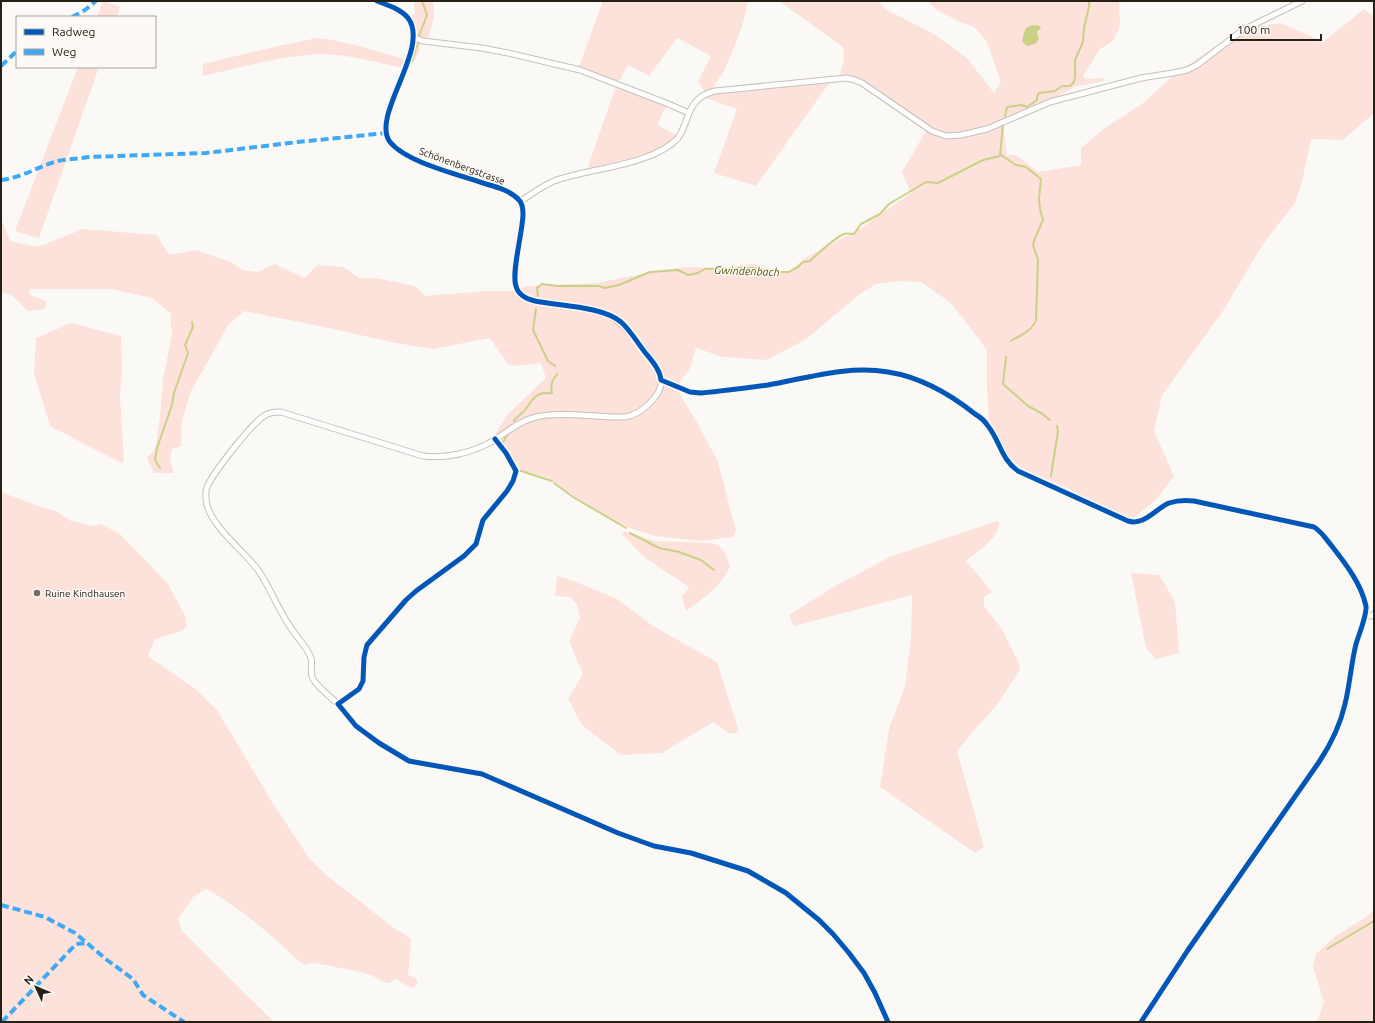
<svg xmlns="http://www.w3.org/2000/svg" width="1375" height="1023" viewBox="0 0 1375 1023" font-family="Ubuntu,sans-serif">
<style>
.green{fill:#fce2da}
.water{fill:#cbd087}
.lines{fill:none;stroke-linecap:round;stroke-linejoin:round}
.stream{stroke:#cbd087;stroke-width:2}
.minor-casing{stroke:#c5c0ba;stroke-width:7}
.minor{stroke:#fefefe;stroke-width:5}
.quiet{stroke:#3fa9f5;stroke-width:4;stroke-dasharray:8 4;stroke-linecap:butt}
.cycleway-casing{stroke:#fdf9f4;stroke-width:8}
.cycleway{stroke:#0057b8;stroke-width:5}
.poi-dot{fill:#716c65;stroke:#fdf9f4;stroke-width:1.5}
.labels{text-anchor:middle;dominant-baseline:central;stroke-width:3;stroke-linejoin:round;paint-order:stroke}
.street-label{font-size:10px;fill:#272017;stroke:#fdf9f4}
.poi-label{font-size:10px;fill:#272017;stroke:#fdf9f4;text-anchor:start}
.water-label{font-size:11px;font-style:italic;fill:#515503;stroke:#fdf9f4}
</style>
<rect width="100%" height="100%" fill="#fbf9f6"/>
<path class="green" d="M 103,1 L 120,7 L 117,17 L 97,17 Z
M 414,1 L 433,1 L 434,16 L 429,36 L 427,38 L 422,38 L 419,53 L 414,61 L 410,62 L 414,28 L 410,17 L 415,13 Z
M 603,1 L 748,1 L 744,20 L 735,45 L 724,71 L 712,89 L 721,88 L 830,82 L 756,186 L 714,173 L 737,109 L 703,97 L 705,92 L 698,81 L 711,56 L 677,38 L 649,76 L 628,65 L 619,82 L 669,101 L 657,125 L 679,136 L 659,152 L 585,175 L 616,86 L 577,72 Z
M 779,1 L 879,1 L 885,9 L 934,34 L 967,58 L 994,93 L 1001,82 L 987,42 L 974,27 L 962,23 L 937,10 L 927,1 L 1119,1 L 1120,25 L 1114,40 L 1099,50 L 1083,76 L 1086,79 L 1103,78 L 1104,81 L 1074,87 L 1052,100 L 1003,124 L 1007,155 L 1016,155 L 1038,172 L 1081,165 L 1081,148 L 1105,128 L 1143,103 L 1174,75 L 1213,48 L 1244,29 L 1281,23 L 1323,42 L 1364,9 L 1374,17 L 1374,113 L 1343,140 L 1311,139 L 1302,181 L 1295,203 L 1263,244 L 1223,311 L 1162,395 L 1154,431 L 1174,476 L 1155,501 L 1128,522 L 1070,489 L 1030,473 L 1009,458 L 998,446 L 989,421 L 987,387 L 987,350 L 951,303 L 921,282 L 897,281 L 876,284 L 860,294 L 805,340 L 766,360 L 723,357 L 696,348 L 690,368 L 681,380 L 678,391 L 699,426 L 718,462 L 736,531 L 733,537 L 700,541 L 655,536 L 630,528 L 607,517 L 572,495 L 548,478 L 518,469 L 496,433 L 508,414 L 546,378 L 541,363 L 518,366 L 508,364 L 490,338 L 433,349 L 396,343 L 324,327 L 244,311 L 229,324 L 191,391 L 182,420 L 181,446 L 172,449 L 170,460 L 174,473 L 154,473 L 147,458 L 155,449 L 160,417 L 163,380 L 172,334 L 170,313 L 152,298 L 111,289 L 30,289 L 29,294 L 47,302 L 44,309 L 28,311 L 10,294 L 1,292 L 1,223 L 3,223 L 10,241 L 33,246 L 43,245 L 83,229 L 157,235 L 169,255 L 196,250 L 231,262 L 243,270 L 257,272 L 275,264 L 304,278 L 318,265 L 344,267 L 359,278 L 375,278 L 415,286 L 425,296 L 485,291 L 514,291 L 527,286 L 596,283 L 658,271 L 685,267 L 724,268 L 753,264 L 769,271 L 787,272 L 807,257 L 861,228 L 911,193 L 902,172 L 926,131 L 862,86 L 851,81 L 839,80 C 842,68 845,59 843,47 Z
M 317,38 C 347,41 377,51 406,60 L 403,68 C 378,63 347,54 321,54 C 281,56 242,67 203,76 L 203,64 L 274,47 Z
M 78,67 L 99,67 L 39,238 L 15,231 Z
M 71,323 L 121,336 L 122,372 L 120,398 L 124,460 L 121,463 L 50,426 L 34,373 L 36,338 Z
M 1,492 L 38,506 L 56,511 L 71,521 L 94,526 L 100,524 L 119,533 L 168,584 L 186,618 L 187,627 L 181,631 L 155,639 L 148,656 L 195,689 L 217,710 L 272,802 L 309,858 L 325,874 L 395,929 L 403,933 L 411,940 L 408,975 L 415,977 L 418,983 L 412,988 L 395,979 L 390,983 L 386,983 L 371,975 L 356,971 L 314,963 L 305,965 L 298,960 C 269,934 240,907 206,889 L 193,897 L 178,919 L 182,931 L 274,1022 L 1,1022 Z
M 997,521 L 999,522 C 1001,537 976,552 966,561 L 992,592 L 984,597 L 984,606 L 1002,629 L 1019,663 L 1020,669 L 997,705 L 975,729 L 957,751 L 984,847 L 975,853 L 880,787 L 889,729 L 905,686 L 911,637 L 912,595 L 794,626 L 789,615 L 835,586 L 892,556 Z
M 625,531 L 655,541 L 712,543 C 724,546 727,557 730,567 C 720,587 704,598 686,611 L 682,597 L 689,587 L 644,557 L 622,534 Z
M 1131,573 L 1159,575 L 1175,602 L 1179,653 L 1156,659 L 1146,648 Z
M 557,576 L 571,580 L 617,599 L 653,626 L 717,662 L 739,732 L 730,734 L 713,722 L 662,753 L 621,755 L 582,725 L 568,699 L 583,674 L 569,641 L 580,618 L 577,604 L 570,597 L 555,596 Z
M 1374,910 L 1374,1022 L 1317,1022 L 1324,1002 L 1313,966 L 1316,954 L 1337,935 L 1363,919 Z"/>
<path class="water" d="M 1032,25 L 1041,26 L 1040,29 L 1037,32 L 1039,39 L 1035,44 L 1027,46 L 1022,41 L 1023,36 L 1026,28 Z"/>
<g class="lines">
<path class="stream" d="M 419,36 L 427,15 L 422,1
M 412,62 L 418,42
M 1005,116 L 1007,107 L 1022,105 L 1027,107 L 1037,100 L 1037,97 L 1039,93 L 1055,91 L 1062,86 L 1070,86 L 1074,82 L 1075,77 L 1075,60 L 1083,42 L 1084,28 L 1089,7 L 1089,1
M 1001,155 L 1016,165 L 1026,167 L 1041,179 L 1039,199 L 1040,209 L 1043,220 L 1035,238 L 1033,245 L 1038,260 L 1036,320 C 1032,331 1021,335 1011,341
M 538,296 L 537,288 L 542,284 L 557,286 L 599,286 L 605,288 L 619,285 L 650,272 L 678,270 L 688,275 L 698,273 L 705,269 L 735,268 L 755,268 L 774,272 L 789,272 L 798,267 L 803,262 L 810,261 C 816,255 836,237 844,234 C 847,233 851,234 854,234 L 861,224 L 880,214 L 889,204 L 926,182 L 938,183 L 983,160 L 1000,156 L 1003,124
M 536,309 L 533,330 L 548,361 L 555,366
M 1006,357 L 1003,384 L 1028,406 L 1041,413 L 1050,420
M 514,421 C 516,417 519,416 523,412 C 529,407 531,397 540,394 C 544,392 548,394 552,393 C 550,385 552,381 557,374
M 504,447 L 502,444 L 509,432
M 160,468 L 155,460 L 157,448 L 172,405 L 174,393 L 188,353 L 185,345 L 193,327 L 192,322
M 518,470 L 552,481
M 1051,476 L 1058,431 L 1057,426
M 554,483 L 573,497 L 626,528
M 630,533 L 659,548 L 679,552 L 701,560 L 714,570
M 1327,949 L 1374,921"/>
<g class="minor-casing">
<path id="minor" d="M 413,37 L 423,41 L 482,48 L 508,53 L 580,70 L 666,103 L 689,113 C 686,121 683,131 678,138 C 652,166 589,168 554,181 C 542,186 531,194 520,202
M 689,113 C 695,100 702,94 715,91 L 846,78 L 855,80 L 862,83 L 932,131 L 946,136 L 961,135 L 987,129 L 1050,102 L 1141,78 L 1173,73 L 1187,70 L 1197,65 L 1243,30 L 1302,1
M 661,380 L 690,392 L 701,393 C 723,391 746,388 768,385 C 807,378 848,365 888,372 C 920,377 950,394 975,414 C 980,417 985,421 988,426 C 1000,441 1001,459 1018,471 L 1128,521 C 1144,526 1155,509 1169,503 C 1178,500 1185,500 1194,501 L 1314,527 C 1322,532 1325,538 1331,545 C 1345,563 1361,583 1366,606 C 1367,615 1359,634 1356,644 C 1351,664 1350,684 1345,704 C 1340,726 1331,744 1319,762 L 1188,950 L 1141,1022
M 495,439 L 506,453 L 516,471 L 513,481 L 507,491 L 483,520 L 476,544 L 464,556 L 416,591 L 406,600 L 367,645 L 364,657 L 363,681 L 359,689 L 338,704 L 356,726 L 379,743 L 409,761 L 482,774 L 618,833 L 654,846 L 691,853 L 748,871 L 786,893 L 819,920 L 833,934 L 849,953 L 864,973 L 875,993 L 888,1022
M 1365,616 L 1372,616 L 1374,614
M 338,704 C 330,696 319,689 313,679 C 309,672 313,665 311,658 C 307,646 295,636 289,625 C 277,607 270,587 258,570 C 244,551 213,528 207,505 C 206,500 205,492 207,487 C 213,473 251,424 264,416 C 269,412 275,412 281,412 L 423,456 C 445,459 471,453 491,442 C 506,433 519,421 536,417 C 561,411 598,418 625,417 C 640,415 664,395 661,378 C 659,365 624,323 612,317 C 591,305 559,306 535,301 C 527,299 518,295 516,286 C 511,273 523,231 523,214 C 523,209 522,203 519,200 C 511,191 497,187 486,184 C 461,175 407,163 390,142 C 370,116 431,48 408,18 C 401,9 387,5 377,1"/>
</g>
<use href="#minor" class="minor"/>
<path class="quiet" d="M 72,17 L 85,10 L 96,1
M 1,66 L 17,51
M 1,180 C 20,178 36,168 54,162 C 64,159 77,159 88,157 L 206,153 L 298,142 L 386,133
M 1,905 L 45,917 L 75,933 L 107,960 L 133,979 L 143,995 L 184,1022
M 2,1022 L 76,944 L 86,943"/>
<g class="cycleway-casing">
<path id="cycleway" d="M 377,1 C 387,5 401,9 408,18 C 431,48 370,116 390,142 C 407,163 461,175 486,184 C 497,187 511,191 519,200 C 522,203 523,209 523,214 C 523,231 511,273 516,286 C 518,295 527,299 535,301 C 559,306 602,306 621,322 C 630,330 637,342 644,351 C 651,360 660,369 661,380 L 690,392 L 701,393 C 723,391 746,388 768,385 C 807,378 848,365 888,372 C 920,377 950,394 975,414 C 980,417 985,421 988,426 C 1000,441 1001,459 1018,471 L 1128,521 C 1144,526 1155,509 1169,503 C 1178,500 1185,500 1194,501 L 1314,527 C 1322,532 1325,538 1331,545 C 1345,563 1361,583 1366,606 C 1367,615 1359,634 1356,644 C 1351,664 1350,684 1345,704 C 1340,726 1331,744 1319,762 L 1188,950 L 1141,1022
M 495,439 L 506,453 L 516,471 L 513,481 L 507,491 L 483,520 L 476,544 L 464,556 L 416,591 L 406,600 L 367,645 L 364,657 L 363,681 L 359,689 L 338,704 L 356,726 L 379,743 L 409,761 L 482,774 L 618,833 L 654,846 L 691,853 L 748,871 L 786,893 L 819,920 L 833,934 L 849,953 L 864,973 L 875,993 L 888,1022"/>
</g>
<use href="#cycleway" class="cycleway"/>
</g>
<circle class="poi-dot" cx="37" cy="593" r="4"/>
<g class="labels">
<g class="street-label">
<text transform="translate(462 166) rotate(20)">Schönenbergstrasse</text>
</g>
<g class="poi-label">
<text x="45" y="593">Ruine Kindhausen</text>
</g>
<g class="water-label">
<text transform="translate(747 271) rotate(2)">Gwindenbach</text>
</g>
</g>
<rect width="1375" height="1023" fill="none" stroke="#272017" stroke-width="4"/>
<rect x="16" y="16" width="140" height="52" fill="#fdf9f4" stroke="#a7a29c"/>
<rect x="24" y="29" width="20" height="6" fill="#0057b8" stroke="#a7a29c"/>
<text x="52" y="36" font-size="12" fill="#272017">Radweg</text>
<rect x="24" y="49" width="20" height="6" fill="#3fa9f5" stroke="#a7a29c"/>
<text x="52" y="56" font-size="12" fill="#272017">Weg</text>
<g transform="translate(36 987) rotate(314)" stroke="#fdf9f4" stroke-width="3" paint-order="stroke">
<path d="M0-3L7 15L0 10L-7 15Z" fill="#272017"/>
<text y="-6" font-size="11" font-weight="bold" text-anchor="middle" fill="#272017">N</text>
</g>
<path d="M1231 34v6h90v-6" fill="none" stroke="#272017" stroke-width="2"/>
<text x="1237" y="34" font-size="12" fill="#272017" stroke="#fdf9f4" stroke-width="3" paint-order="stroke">100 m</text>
</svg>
